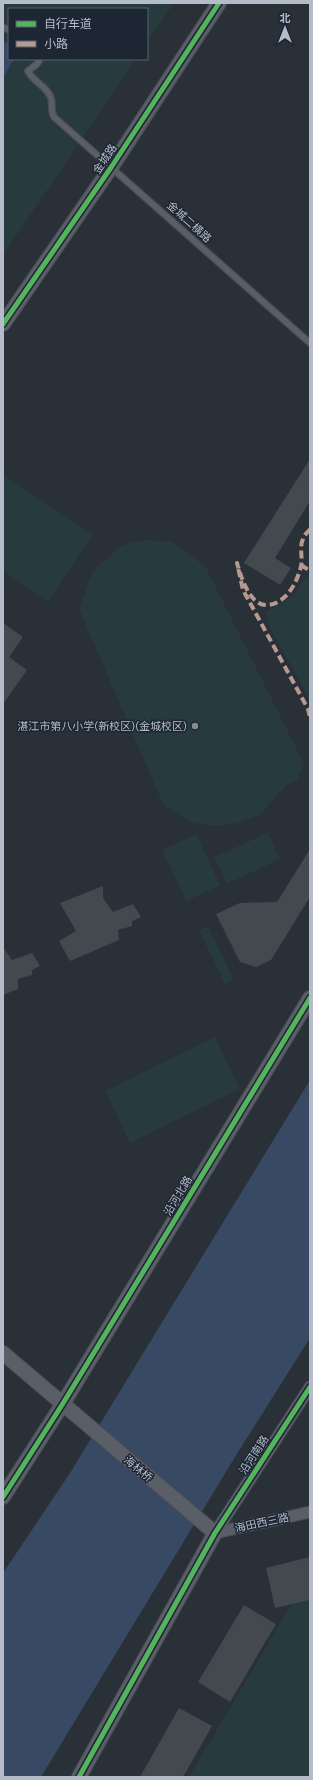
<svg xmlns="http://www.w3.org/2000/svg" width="313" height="1780" viewBox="0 0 313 1780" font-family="Karla,'Noto Sans SC',sans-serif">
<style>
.green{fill:#273a3e}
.water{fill:#384963}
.building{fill:#444950}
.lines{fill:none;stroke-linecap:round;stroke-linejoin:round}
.service-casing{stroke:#484c53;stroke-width:8}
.minor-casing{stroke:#484c53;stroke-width:13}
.tertiary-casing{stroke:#484c53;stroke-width:16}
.service{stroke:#5a5e66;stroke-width:5.5}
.minor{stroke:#5a5e66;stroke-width:11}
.tertiary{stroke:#5a5e66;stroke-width:14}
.quiet{stroke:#b69a8f;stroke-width:4;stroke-dasharray:8 4;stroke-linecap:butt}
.cycleway-casing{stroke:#1d2633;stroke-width:8}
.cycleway{stroke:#56b35d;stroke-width:5}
.poi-dot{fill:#848b96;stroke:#1d2633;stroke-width:1.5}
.labels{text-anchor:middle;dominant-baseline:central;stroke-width:3;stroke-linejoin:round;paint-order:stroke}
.street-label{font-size:11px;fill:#b4bcc9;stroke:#1d2633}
.poi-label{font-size:11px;fill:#b4bcc9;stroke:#1d2633;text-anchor:end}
</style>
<rect width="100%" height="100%" fill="#2a3038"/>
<path class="green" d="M 3,3 L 174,3 L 147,43 L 147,9 L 9,9 L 9,59 L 136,59 L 3,255 Z
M 3,475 L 92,535 L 48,601 L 3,571 Z
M 148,540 L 171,542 L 205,566 L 304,764 L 298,779 L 287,785 L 259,815 L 239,823 L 217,826 L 193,823 L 163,804 L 79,609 L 93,571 L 122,545 Z
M 306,576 L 310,578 L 310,701 L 268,623 L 266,612 L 294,595 Z
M 268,833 L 280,859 L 227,884 L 214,857 Z
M 196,834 L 220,885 L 187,901 L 162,850 Z
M 208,926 L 234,980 L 225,984 L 199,930 Z
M 215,1037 L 240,1089 L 130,1143 L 105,1091 Z
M 310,1600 L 310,1777 L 189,1777 L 292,1603 Z"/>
<path class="water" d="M 3,40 L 9,45 L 9,59 L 14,59 L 3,78 Z
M 310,1080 L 310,1338 L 235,1457 L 41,1777 L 3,1777 L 3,1573 L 70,1473 Z"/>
<path class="building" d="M 310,459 L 310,501 L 275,558 L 291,568 L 280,585 L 244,563 Z
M 3,623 L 23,637 L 9,657 L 27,670 L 3,704 Z
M 310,849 L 310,897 L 271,960 L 256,967 L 240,962 L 216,914 L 240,903 L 277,902 Z
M 103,886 L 103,898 L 113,912 L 133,904 L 141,917 L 132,921 L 132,926 L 118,930 L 119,940 L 70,961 L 59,941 L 76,931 L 60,903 Z
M 3,947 L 12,960 L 32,953 L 40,966 L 32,970 L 32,975 L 18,979 L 18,989 L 3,995 Z
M 310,1557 L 310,1600 L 275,1608 L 266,1568 Z
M 244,1605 L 276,1624 L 230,1702 L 198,1682 Z
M 179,1708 L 212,1726 L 183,1777 L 140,1777 Z"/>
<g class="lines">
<g class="service-casing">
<path id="service" d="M 3,27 L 9,30
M 40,59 L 37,64 L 28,71 C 33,82 47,86 51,98 C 53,104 50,110 54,117 L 310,343"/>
</g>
<g class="minor-casing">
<path id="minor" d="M 215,1533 L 310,1387
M 215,1533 L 310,1512"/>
</g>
<g class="tertiary-casing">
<path id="tertiary" d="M 3,324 L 112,166 L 219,3
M 3,1353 L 215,1533 L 79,1777
M 3,1497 L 62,1405 L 310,998"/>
</g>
<use href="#service" class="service"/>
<use href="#minor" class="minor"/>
<use href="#tertiary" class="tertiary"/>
<path class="quiet" d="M 310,529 C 308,532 304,535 303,539 C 299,547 303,558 301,566 C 297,583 286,604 267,605 C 250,606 241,577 237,563 L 243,590 L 308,709 L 310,717
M 301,565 L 310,571"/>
<g class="cycleway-casing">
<path id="cycleway" d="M 3,324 L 112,166 L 219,3
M 3,1497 L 62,1405 L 310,998
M 79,1777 L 215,1533 L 310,1387"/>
</g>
<use href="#cycleway" class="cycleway"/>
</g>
<circle class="poi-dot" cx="195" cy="726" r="4"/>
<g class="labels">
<g class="street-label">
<text transform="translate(105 159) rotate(-56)">金城路</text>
<text transform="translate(189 222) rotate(42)">金城二横路</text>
<text transform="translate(178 1196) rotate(-59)">沿河北路</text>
<text transform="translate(254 1455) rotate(-57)">沿河南路</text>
<text transform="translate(138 1469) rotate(40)">海林桥</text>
<text transform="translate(262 1523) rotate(-12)">海田西三路</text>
</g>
<g class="poi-label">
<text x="187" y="726">湛江市第八小学(新校区)(金城校区)</text>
</g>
</g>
<rect width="313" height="1780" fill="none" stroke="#b4bcc9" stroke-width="8"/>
<rect x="8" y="8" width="140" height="52" fill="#1d2633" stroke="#59626f"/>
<rect x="16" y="21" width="20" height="6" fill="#56b35d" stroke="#59626f"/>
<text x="44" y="28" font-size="12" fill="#b4bcc9">自行车道</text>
<rect x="16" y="41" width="20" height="6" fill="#b69a8f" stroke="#59626f"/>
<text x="44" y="48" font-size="12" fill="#b4bcc9">小路</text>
<g transform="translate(285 28)" stroke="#1d2633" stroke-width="3" paint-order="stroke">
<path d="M0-3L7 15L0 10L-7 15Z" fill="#b4bcc9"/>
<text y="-6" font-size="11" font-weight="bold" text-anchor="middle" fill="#b4bcc9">北</text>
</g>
</svg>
